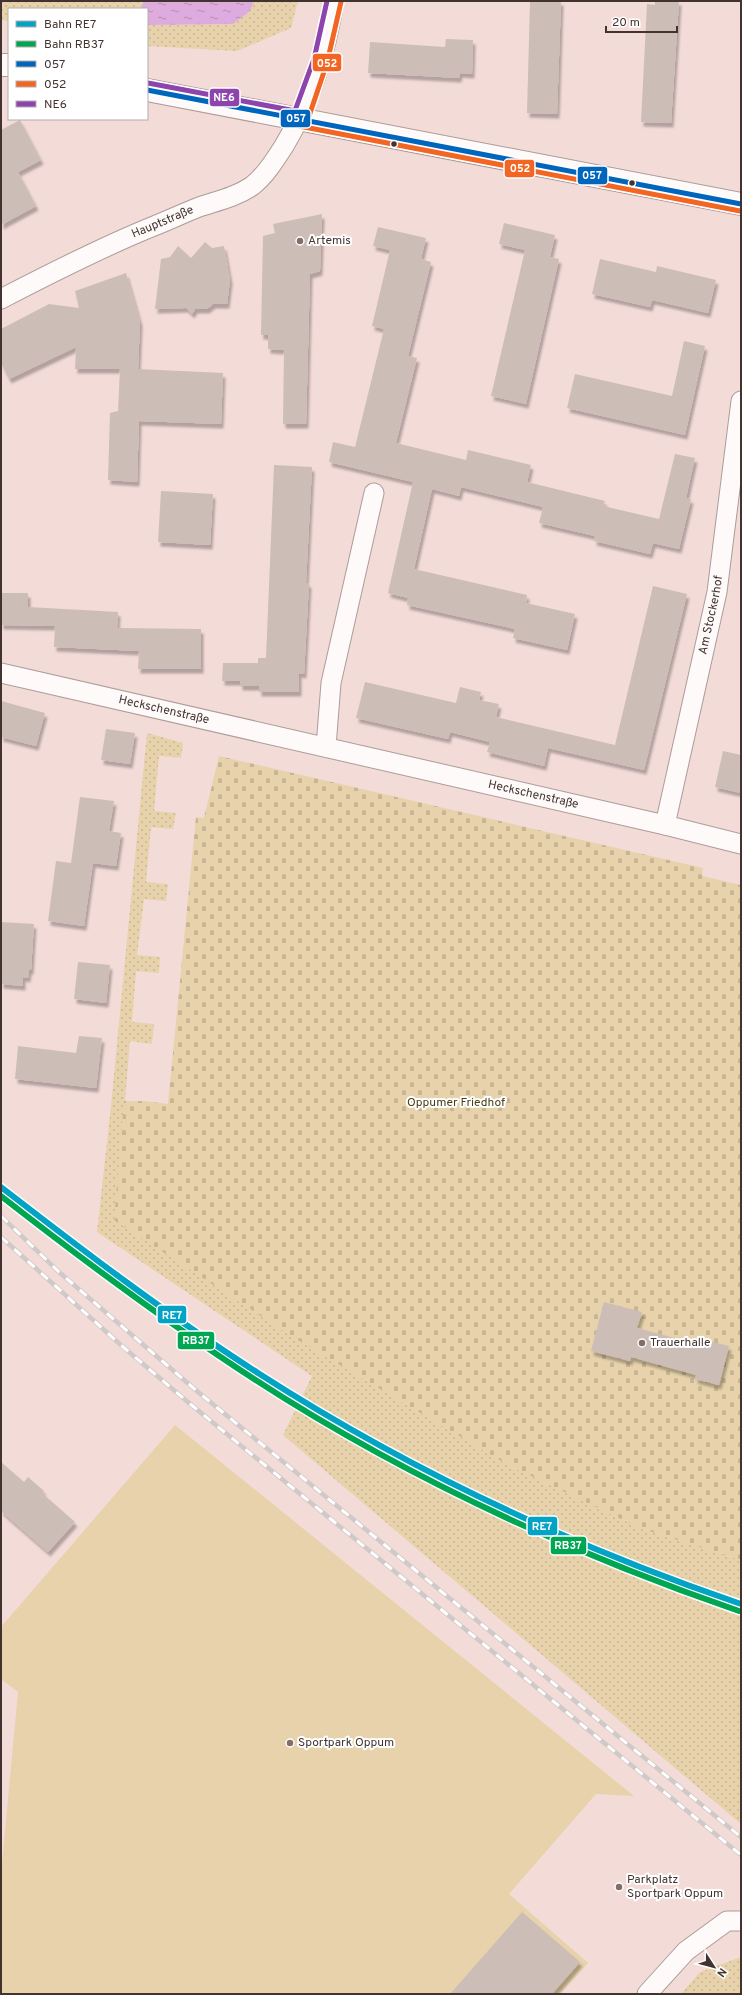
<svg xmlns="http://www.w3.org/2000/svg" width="742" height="1995" viewBox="0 0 742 1995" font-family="Overpass,sans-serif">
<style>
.grass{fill:url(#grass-dots)}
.cemetery{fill:url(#cemetery-stones)}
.pitch{fill:#e7d2ab}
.water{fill:url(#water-ripples)}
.building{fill:#cdbdb7;filter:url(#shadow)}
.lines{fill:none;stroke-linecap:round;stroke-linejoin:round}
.street-casing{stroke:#ad9b99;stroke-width:21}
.secondary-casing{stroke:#ad9b99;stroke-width:24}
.street{stroke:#fdfaf9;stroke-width:19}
.secondary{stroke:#fdfaf9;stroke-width:22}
.rail-casing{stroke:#cfc9c8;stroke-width:4.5}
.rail{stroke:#fff;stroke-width:3;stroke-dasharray:9;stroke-linecap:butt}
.bus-1-casing{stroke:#fff;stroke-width:8}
.bus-2-casing{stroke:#fff;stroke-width:8}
.bus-3-casing{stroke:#fff;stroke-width:8}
.bus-1{stroke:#0065bd;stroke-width:5}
.bus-2{stroke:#f26522;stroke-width:5}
.bus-3{stroke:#8e44ad;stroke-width:5}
.rail-1-casing{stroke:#fff;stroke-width:9}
.rail-2-casing{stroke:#fff;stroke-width:9}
.rail-1{stroke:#03a3c6;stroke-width:6}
.rail-2{stroke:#00a651;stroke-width:6}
.bus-dot{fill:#433330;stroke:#fff;stroke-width:1.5}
.poi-dot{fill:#816e6b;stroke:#fff;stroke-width:1.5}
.labels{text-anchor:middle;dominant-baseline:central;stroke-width:4;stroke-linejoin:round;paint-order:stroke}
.street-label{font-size:12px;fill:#433330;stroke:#fff}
.poi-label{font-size:12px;fill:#433330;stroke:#fff;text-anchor:start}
.park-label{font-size:12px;fill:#493e14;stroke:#fff}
.line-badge{stroke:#fff;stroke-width:1.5}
.badge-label{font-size:11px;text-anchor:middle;font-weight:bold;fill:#fff}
</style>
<defs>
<pattern id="grass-dots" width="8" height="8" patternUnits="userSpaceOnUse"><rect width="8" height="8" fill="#e7d2ab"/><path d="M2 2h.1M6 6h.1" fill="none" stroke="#c7b593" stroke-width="1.8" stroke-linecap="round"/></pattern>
<pattern id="cemetery-stones" width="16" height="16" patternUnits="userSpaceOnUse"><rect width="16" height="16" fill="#e7d2ab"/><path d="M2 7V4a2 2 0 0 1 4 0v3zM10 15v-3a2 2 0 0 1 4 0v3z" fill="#c7b593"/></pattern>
<pattern id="water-ripples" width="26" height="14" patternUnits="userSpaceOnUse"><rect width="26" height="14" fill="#deabde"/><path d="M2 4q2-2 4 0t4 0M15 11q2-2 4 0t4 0" fill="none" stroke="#b68cb4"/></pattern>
<filter id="shadow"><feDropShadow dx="2.5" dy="4.5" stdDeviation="1" flood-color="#0004"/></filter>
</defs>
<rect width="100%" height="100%" fill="#f3dbd8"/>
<path class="grass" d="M 1,1 L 144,1 L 140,9 L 9,9 L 9,21 L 1,20 Z
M 254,1 L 298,1 L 291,28 L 237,51 L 147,46 L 147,25 L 233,24 L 250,11 Z
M 147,733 L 183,743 L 181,758 L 159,756 L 154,811 L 176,813 L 173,829 L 151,827 L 146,882 L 168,884 L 166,901 L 144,899 L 137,955 L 160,957 L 159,973 L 136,971 L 132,1022 L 154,1024 L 152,1044 L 130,1041 L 115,1220 L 296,1339 L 508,1465 L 642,1529 L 741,1560 L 741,1824 L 283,1435 L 312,1376 L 97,1232 L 111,1106 Z
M 741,1957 L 741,1994 L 681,1994 L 700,1972 Z"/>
<path class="cemetery" d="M 219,756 L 703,868 L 702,876 L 741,885 L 741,1560 L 642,1529 L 508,1465 L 296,1339 L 114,1220 L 124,1101 L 144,1101 L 168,1104 L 196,817 L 204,818 Z"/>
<path class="pitch" d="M 175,1425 L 634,1796 L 596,1794 L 509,1894 L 588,1963 L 560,1994 L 1,1994 L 1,1874 L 18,1692 L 1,1679 L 1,1627 Z"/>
<path class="water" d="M 144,1 L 254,1 L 250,11 L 233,24 L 147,25 L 147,9 L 140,9 Z"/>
<path class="building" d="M 530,1 L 561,1 L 557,114 L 527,113 Z
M 655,1 L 679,1 L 671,123 L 641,122 L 647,4 L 655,5 Z
M 446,39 L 473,40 L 472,74 L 460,73 L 459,78 L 368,73 L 370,42 L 445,47 Z
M 20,120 L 41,160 L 18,172 L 36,206 L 1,225 L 1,130 Z
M 322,214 L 320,271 L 310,274 L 306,424 L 283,424 L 284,350 L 268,349 L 268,335 L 261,335 L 263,236 L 275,233 L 273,224 Z
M 504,223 L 555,235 L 550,257 L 559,259 L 526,404 L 491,396 L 525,250 L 499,244 Z
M 378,227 L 426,238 L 421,259 L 431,262 L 408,356 L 417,358 L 396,443 L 466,460 L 468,450 L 531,465 L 527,482 L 605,501 L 603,506 L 659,519 L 675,454 L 695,458 L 686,498 L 691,499 L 679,549 L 653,543 L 650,554 L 594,541 L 595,536 L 539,523 L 543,507 L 461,487 L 459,496 L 432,489 L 414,569 L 527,595 L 526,603 L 575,614 L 567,650 L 513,638 L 515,629 L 407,605 L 408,598 L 388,593 L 413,482 L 329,462 L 333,442 L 355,447 L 384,329 L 372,326 L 390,250 L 373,246 Z
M 205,242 L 212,248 L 224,246 L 230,280 L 227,304 L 213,304 L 207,309 L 195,309 L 192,314 L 186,308 L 155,309 L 161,259 L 170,257 L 178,246 L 191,258 Z
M 600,259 L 656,272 L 657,266 L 716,280 L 708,313 L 652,300 L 650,307 L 592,294 Z
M 126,273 L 140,322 L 138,369 L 223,373 L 221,424 L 139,421 L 137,482 L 108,480 L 110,413 L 118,411 L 120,369 L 75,369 L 76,347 L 9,379 L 1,363 L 1,329 L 49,304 L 79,308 L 75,291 Z
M 684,341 L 705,346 L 685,435 L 567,408 L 575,374 L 672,396 Z
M 274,465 L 312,467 L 306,583 L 309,583 L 304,674 L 299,673 L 299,692 L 259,692 L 259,686 L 240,686 L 240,681 L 222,681 L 223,663 L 258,663 L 258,658 L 266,658 Z
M 161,491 L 213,494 L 210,545 L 158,542 Z
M 653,586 L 687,594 L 644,770 L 548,748 L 544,766 L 487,752 L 490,742 L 450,732 L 448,739 L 356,718 L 365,682 L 456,703 L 460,687 L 481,692 L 479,700 L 499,704 L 496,717 L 615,745 Z
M 1,593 L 28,593 L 28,607 L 118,612 L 117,628 L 201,629 L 201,669 L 138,669 L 139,651 L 54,647 L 55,626 L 1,625 Z
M 1,701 L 45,713 L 36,746 L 1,737 Z
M 106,729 L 135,733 L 130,764 L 101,760 Z
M 723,751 L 741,755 L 741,793 L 715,787 Z
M 80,797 L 114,801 L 109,831 L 121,833 L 116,866 L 93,863 L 84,926 L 48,921 L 56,861 L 71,863 Z
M 1,922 L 34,924 L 31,970 L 29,970 L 28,978 L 23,977 L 23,986 L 1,984 Z
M 78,962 L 110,965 L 106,1003 L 74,999 Z
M 79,1036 L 102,1038 L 96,1088 L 15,1079 L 18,1046 L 76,1053 Z
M 604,1302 L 642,1312 L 637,1328 L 704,1346 L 705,1340 L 729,1346 L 719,1385 L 695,1379 L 696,1375 L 631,1357 L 630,1361 L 591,1351 Z
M 1,1462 L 24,1482 L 28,1477 L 44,1491 L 42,1493 L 75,1522 L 48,1552 L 1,1511 Z
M 522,1912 L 580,1962 L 552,1994 L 450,1994 Z"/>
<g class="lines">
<g class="street-casing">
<g id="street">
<path id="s1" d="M 1,299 C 51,273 102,247 154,226 C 169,220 184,213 199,207 C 217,201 236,197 252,186 C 265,176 275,160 284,146 C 311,101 326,53 334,1"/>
<path id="s2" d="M 1,673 L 665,825 L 741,844"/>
<path d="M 326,747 L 331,683 L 374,493"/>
<path id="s3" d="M 665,825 L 717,592 L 741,401"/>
<path d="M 647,1994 L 686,1951 L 727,1921 L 741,1921"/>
</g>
</g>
<g class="secondary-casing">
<path id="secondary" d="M 1,65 L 9,65
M 147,90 L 741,204"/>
</g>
<use href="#street" class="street"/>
<use href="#secondary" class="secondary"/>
<g class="rail-casing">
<path id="rail" d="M 1,1216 L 59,1272 L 198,1392 L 741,1837
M 1,1237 L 122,1346 L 189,1403 L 741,1855"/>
</g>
<use href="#rail" class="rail"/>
<g class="bus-1-casing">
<path id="bus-1" d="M 147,90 L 741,204"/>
</g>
<g class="bus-2-casing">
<path id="bus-2" d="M 307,122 L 327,63 L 341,2
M 299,126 L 740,211"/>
</g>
<g class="bus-3-casing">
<path id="bus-3" d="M 148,83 L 301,112
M 293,116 L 314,59 L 327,1"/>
</g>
<use href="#bus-1" class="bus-1"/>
<use href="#bus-2" class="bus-2"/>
<use href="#bus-3" class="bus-3"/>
<g class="rail-1-casing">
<path id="rail-1" d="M 1,1187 C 85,1252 169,1316 258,1373 C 409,1470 571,1546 741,1604"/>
</g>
<g class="rail-2-casing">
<path id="rail-2" d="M 1,1196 C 83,1260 166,1322 254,1379 C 405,1477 568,1552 739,1611"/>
</g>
<use href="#rail-1" class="rail-1"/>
<use href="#rail-2" class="rail-2"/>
</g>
<g class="bus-dot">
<circle cx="394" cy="144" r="3.5"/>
<circle cx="632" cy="183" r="3.5"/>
</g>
<g class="poi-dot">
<circle cx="300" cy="241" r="4"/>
<circle cx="642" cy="1343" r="4"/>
<circle cx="290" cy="1743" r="4"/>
<circle cx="619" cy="1887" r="4"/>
</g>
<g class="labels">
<g class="street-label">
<text stroke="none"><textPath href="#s1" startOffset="179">Hauptstraße</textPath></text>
<text stroke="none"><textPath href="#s3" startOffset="215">Am Stockerhof</textPath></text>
<text stroke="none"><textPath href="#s2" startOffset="167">Heckschenstraße</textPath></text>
<text stroke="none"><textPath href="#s2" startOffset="546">Heckschenstraße</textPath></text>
</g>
<g class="poi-label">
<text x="308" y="241">Artemis</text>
<text x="650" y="1343">Trauerhalle</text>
<text x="298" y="1743">Sportpark Oppum</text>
<text x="627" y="1880">Parkplatz<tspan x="627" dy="14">Sportpark Oppum</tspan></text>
</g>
<g class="park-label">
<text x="456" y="1103">Oppumer Friedhof</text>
</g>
</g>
<g class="line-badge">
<rect x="312" y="53" width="30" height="19" rx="4" fill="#f26522"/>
<rect x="209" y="88" width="31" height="19" rx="4" fill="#8e44ad"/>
<rect x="280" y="109" width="31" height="19" rx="4" fill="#0065bd"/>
<rect x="504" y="159" width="31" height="19" rx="4" fill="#f26522"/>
<rect x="577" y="166" width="31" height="19" rx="4" fill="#0065bd"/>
<rect x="157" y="1305" width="30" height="19" rx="4" fill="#03a3c6"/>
<rect x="177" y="1331" width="38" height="19" rx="4" fill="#00a651"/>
<rect x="527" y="1516" width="31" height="20" rx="4" fill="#03a3c6"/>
<rect x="550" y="1536" width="37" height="19" rx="4" fill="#00a651"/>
</g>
<g class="badge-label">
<text x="327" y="67">052</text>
<text x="224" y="101">NE6</text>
<text x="296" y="122">057</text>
<text x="520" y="172">052</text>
<text x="592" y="179">057</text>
<text x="172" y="1319">RE7</text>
<text x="196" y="1344">RB37</text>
<text x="542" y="1530">RE7</text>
<text x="568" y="1549">RB37</text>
</g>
<rect width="742" height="1995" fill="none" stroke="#433330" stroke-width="4"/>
<rect x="8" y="8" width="140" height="112" fill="#ffffff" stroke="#b4adac"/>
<rect x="16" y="21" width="20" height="6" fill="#03a3c6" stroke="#b4adac"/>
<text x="44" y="28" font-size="12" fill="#433330">Bahn RE7</text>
<rect x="16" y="41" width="20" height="6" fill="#00a651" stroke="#b4adac"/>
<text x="44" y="48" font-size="12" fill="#433330">Bahn RB37</text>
<rect x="16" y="61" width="20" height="6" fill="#0065bd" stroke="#b4adac"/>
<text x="44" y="68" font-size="12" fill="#433330">057</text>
<rect x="16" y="81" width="20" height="6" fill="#f26522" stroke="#b4adac"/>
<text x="44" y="88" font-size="12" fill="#433330">052</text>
<rect x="16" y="101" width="20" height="6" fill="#8e44ad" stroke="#b4adac"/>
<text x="44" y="108" font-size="12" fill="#433330">NE6</text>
<g transform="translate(714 1967) rotate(126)" stroke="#ffffff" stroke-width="3" paint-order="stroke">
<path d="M0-3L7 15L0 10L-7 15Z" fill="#433330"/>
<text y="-6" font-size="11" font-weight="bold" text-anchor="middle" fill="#433330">N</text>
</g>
<path d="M606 26v6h71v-6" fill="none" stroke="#433330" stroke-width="2"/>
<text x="612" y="26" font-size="12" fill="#433330" stroke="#ffffff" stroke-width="3" paint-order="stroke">20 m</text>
</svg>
